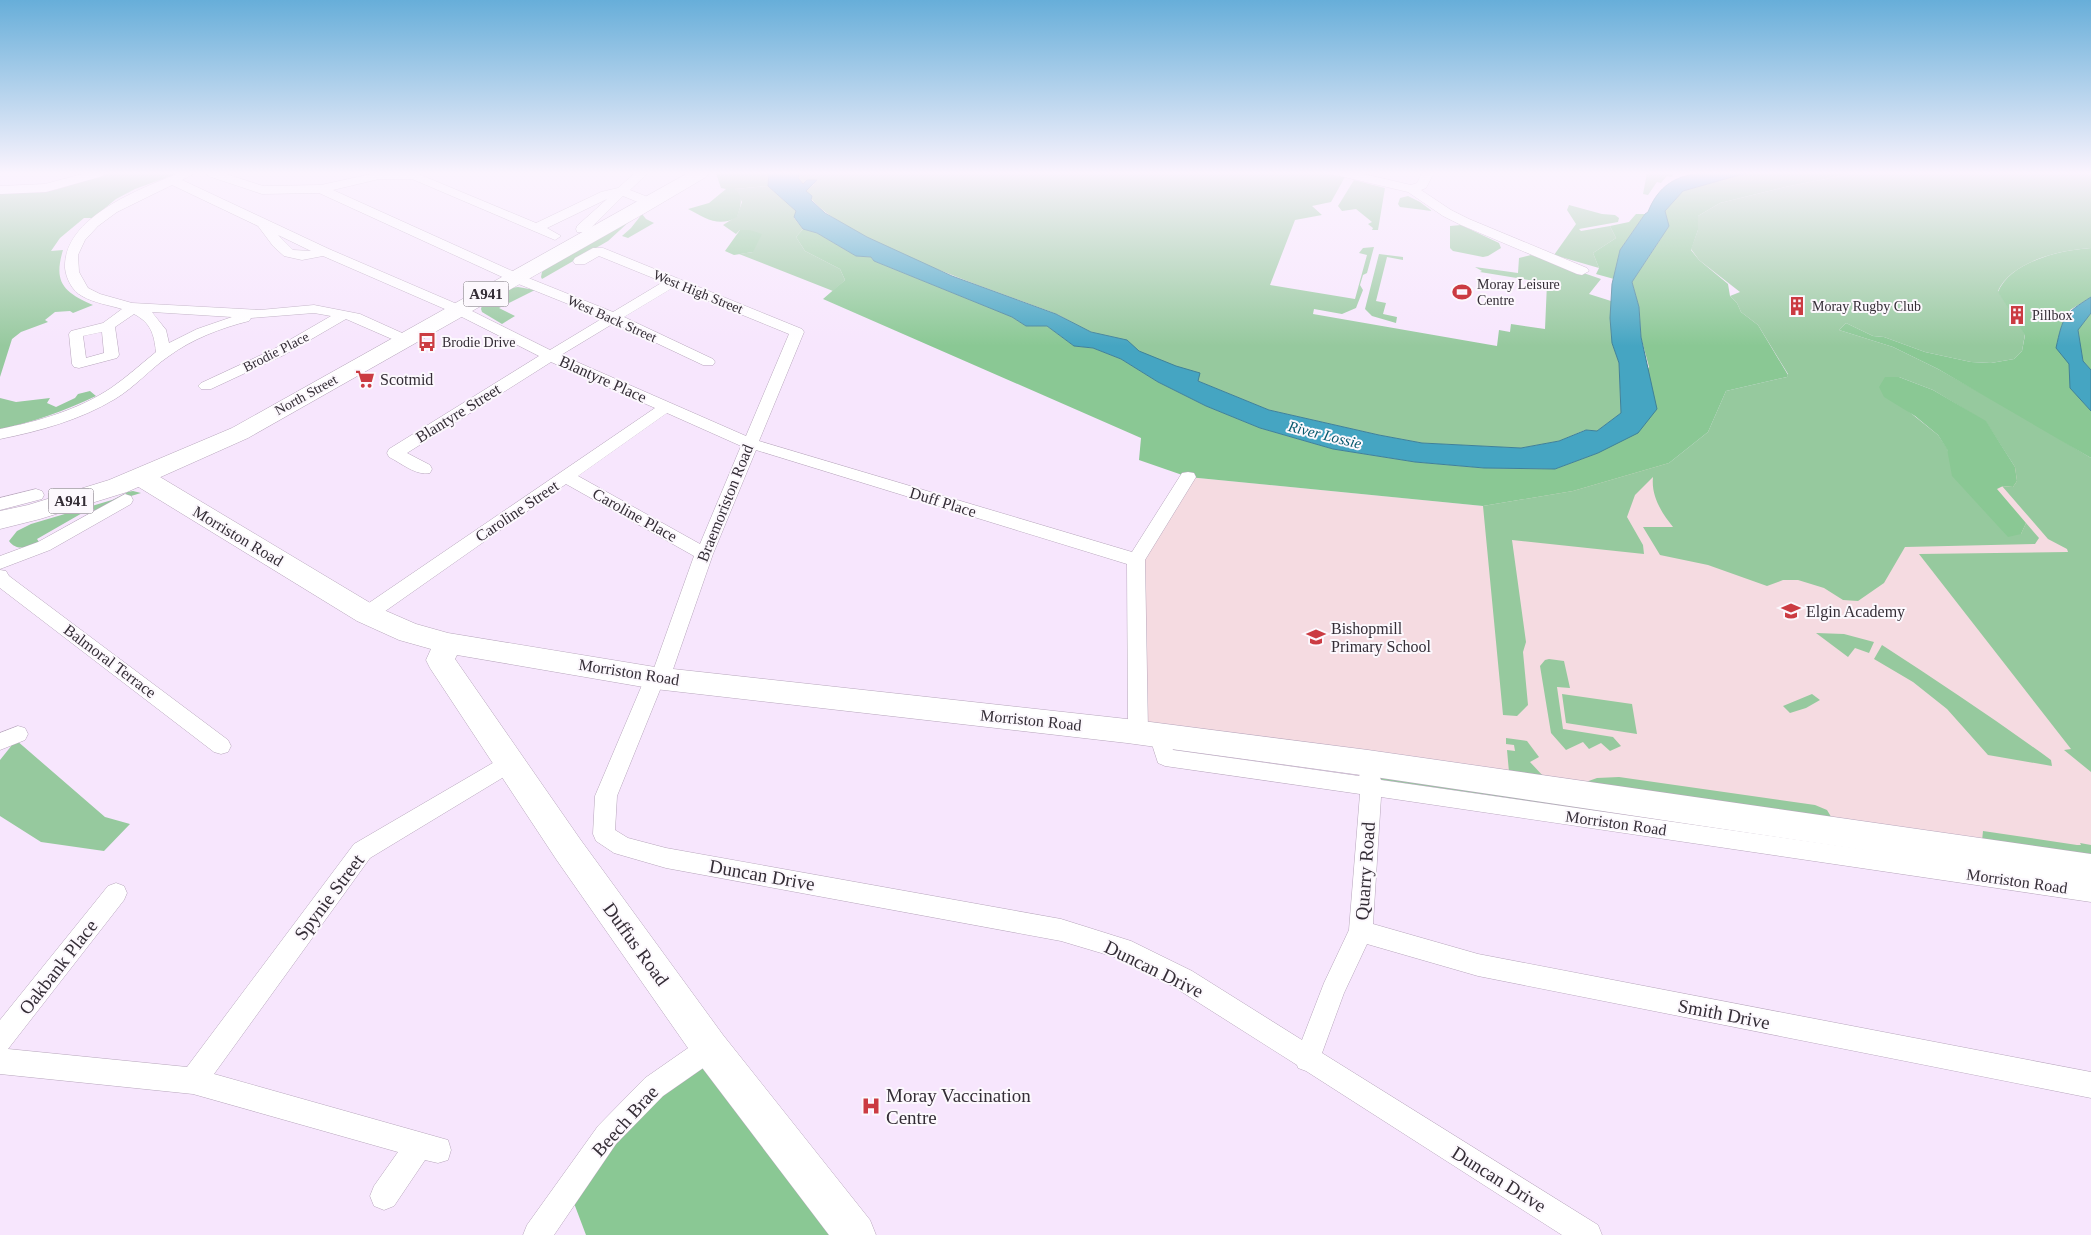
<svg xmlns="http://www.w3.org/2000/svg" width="2091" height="1235" viewBox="0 0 2091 1235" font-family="'Times New Roman',serif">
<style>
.education{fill:#f5dbe1}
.green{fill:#96c99e}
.forest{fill:#8ac894}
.water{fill:#45a5c2;stroke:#408198}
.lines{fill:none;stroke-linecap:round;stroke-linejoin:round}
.street-casing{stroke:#b7a6bc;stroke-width:1}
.secondary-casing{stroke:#b7a6bc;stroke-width:1}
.primary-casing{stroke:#b7a6bc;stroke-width:1}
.street{fill:#fff;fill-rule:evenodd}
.secondary{fill:#fff;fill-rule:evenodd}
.primary{fill:#fff;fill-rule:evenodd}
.labels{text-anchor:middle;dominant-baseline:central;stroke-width:4;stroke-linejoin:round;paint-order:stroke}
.far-poi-label{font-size:14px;fill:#342d36;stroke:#fcf8fd;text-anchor:start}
.far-street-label{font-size:14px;fill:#342d36;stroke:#fcf8fd}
.shield{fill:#fcf8fd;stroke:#706a72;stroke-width:1}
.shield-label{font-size:15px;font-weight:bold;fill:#342d36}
.far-water-label{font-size:15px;font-style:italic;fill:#06596d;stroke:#fcf8fd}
.poi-label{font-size:16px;fill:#342d36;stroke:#fcf8fd;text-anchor:start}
.street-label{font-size:16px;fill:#342d36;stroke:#fcf8fd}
.near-street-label{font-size:19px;fill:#342d36;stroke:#fcf8fd}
.near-poi-label{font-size:19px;fill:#342d36;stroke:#fcf8fd;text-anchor:start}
</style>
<rect width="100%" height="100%" fill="#f7e6fd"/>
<path class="education" d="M 1667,463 L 2091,464 L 2091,859 L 1138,732 L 1136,560 L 1188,477 L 1483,506 L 1571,491 Z"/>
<path class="green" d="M 109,173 L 179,173 L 135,189 L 116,199 L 93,218 L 84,218 L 60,238 L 51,251 L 63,250 C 53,283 64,292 93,305 L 73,313 L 70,311 L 55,312 L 45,320 L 48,322 L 21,332 L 12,339 L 0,377 L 0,194 L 55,190 Z
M 799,173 L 1324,173 L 1345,177 L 1331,202 L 1312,206 L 1322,215 L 1295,220 L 1270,285 L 1355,299 L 1367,255 L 1359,253 L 1363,248 L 1374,247 L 1367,273 L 1363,275 L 1360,285 L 1363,290 L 1356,308 L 1342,314 L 1314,309 L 1313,314 L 1497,346 L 1499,330 L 1510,332 L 1511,324 L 1545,329 L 1547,283 L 1480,272 L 1482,271 L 1475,267 L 1518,273 L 1519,258 L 1531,255 L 1601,279 L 1589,294 L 1611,301 L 1612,343 L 1619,363 L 1621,413 L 1597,431 L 1585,430 L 1559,441 L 1521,448 L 1422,443 L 1379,435 L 1269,410 L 1198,381 L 1199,373 C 1180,368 1156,362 1139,351 C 1134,348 1130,342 1124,340 C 1114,336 1102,336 1091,332 C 1078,327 1067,318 1054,313 C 1002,293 829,237 806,191 L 814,184 L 803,184 L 798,178 Z
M 1647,173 L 1674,173 L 1672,177 L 1667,176 L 1661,183 L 1657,182 L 1648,195 L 1643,194 Z
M 1855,173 L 2091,173 L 2091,248 C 2061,250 2011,261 1998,291 L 2025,334 L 2022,351 L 2014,359 L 1991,363 L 1971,362 L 1925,352 L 1884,337 L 1873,336 L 1846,323 L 1839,330 L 1893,347 L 1938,369 L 2027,419 L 2091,458 L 2091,772 L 2064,750 L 2071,749 L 1919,554 L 2068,552 L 2067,549 L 2048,539 L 2002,486 L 2013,487 L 2017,481 L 2015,467 L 1986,422 L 1933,390 L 1899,377 L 1902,406 L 1938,435 L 1947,448 L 1952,467 L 2021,534 L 2026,523 L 2039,538 L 2035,544 L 1905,547 L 1884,583 L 1858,601 L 1843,600 L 1824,588 L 1798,580 L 1783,580 L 1767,586 L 1708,565 L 1660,555 L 1643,527 L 1673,527 C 1661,512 1651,496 1653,477 L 1635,495 L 1627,517 L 1643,545 L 1644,554 L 1512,540 L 1526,642 L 1523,652 L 1528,705 L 1517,716 L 1503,715 L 1483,506 L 1573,491 L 1669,463 L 1708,432 L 1726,391 L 1787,377 L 1788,374 L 1758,325 L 1741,312 L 1737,303 L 1730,296 L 1740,292 L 1699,260 L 1691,249 L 1698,230 L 1698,216 L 1720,203 L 1785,187 Z
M 1354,180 L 1385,188 L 1378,230 L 1372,230 L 1373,228 L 1368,224 L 1372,222 L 1356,209 L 1342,211 L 1338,206 Z
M 768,186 L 796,211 L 794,218 L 803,229 L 796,237 L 805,251 L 840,269 L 845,280 L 833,291 L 739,254 L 753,252 L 740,230 L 736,234 L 723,225 L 737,216 L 742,202 L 735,189 Z
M 1408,196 L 1420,202 L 1432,211 L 1400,207 L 1398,204 L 1400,198 Z
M 1569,205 L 1602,214 L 1615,215 L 1619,218 L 1618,222 L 1579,229 L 1581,231 L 1610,226 L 1616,238 L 1593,253 L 1599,268 L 1554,255 L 1576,224 L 1567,210 Z
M 642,214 L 646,219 L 654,223 L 628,238 L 622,236 L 631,228 Z
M 631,220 L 608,241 L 542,279 L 541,277 L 542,272 L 547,268 Z
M 1461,225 L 1499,243 L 1501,248 L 1488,256 L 1483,257 L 1453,251 L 1450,248 L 1450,226 Z
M 1379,254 L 1403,257 L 1403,260 L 1387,257 L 1376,301 L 1386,303 L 1383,314 L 1397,317 L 1396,323 L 1372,316 L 1365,309 Z
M 518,287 L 535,290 L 499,308 L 515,316 L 502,324 L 482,312 L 481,309 L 482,305 L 511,288 Z
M 90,391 L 96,396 C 64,411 34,422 0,429 L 0,398 L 16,402 L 50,398 L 47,403 L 56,407 L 75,398 L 78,394 Z
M 133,491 L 141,493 L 121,499 L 97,512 L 91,508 L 37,539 L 39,542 C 28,547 17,552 9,541 L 17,531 L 31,524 L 112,500 L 125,494 L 127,492 Z
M 1816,633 L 1844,634 L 1874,642 L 1869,653 L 1855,648 L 1848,657 Z
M 1882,645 C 1939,682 1996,720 2051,760 L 2052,766 L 1988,755 L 1947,709 L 1913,682 L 1874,659 Z
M 1549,659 L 1564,661 L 1570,688 L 1557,687 L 1563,729 L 1613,737 L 1621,746 L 1610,751 L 1601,743 L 1589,749 L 1583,742 L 1566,750 L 1551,733 L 1540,666 L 1545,660 Z
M 1562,694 L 1632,704 L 1637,734 L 1566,723 Z
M 1812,694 L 1820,700 L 1806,708 L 1790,713 L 1783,706 Z
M 1506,738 L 1527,741 L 1539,757 L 1530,762 L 1544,777 L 1509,772 L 1507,750 L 1515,751 L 1514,745 L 1506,744 Z
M 16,740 L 105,817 L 130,824 L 104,851 L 41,842 L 0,816 L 0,760 Z
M 1379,775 L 1607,810 L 1606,812 L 1382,780 L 1379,779 Z
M 1619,777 L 1815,805 L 1827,810 L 1833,820 L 1583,783 L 1597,778 Z
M 1983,831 L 2077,845 L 2081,845 L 2080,843 L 2091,845 L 2091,858 L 1982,841 Z"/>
<path class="forest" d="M 716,173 L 769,173 L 768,186 L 735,189 C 744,198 741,205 737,217 C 719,228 705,218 688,209 L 709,203 L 726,189 L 721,188 Z
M 1746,173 L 1855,173 L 1785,187 L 1720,203 L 1698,216 L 1698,230 L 1691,250 L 1699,260 L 1728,284 L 1730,296 L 1737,303 L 1741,312 L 1758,325 L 1788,375 L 1787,377 L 1726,391 L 1708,432 L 1669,463 L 1573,491 L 1483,506 L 1188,477 L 1139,460 L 1141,438 L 823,299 L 845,280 L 840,269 L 805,251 L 796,237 L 803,229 L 817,233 L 856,256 L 871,257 L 874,261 L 1012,317 L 1026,326 L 1047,326 L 1074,346 L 1093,348 L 1121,359 L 1158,382 L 1206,406 L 1260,428 L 1333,449 L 1415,462 L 1484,468 L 1555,469 L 1598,453 L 1649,367 L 1641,337 L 1639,307 L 1632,282 L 1662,237 L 1664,211 L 1673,200 L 1683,191 Z
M 1636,214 L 1645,214 L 1620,250 L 1614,279 L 1596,274 L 1599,268 L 1593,253 L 1616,238 L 1610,226 L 1629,222 Z
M 740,230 L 750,230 L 762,234 L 753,252 L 734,255 L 725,251 Z
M 2091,248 L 2091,297 L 2070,310 L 2069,364 L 2071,388 L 2091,411 L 2091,458 L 1938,369 L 1893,347 L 1839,330 L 1846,323 L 1873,336 L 1884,337 L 1925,352 L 1971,362 L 1991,363 L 2014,359 L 2022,351 L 2025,335 L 1998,292 C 2011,261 2061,250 2091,248 Z
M 2091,313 L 2091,370 L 2083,361 L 2077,330 Z
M 1885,377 L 1899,377 L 1933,390 L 1986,421 L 2015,467 L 2017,481 L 2013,487 L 2003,486 L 1997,489 L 2026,523 L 2021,534 L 2008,537 L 1952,476 L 1947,449 L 1938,435 L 1915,416 L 1884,397 L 1879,387 Z
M 710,1048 L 855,1235 L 586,1235 L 569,1190 Z"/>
<path class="water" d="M 769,173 L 799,173 L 798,178 L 803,184 L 807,180 L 817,180 L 806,191 L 812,196 L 811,200 L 825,213 L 867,237 L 952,276 L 1056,314 L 1091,332 L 1127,340 L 1139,351 L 1176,366 L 1200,373 L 1198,381 L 1269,410 L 1379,435 L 1422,443 L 1521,448 L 1559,441 L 1586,430 L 1597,431 L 1621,413 L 1619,363 L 1612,343 L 1610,318 L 1612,284 L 1620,250 L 1645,214 L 1648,212 C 1666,166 1705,173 1746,173 L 1683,191 L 1665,211 L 1669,226 L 1632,282 L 1639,307 L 1641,337 L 1657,409 L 1638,433 L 1598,453 L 1555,469 L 1484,468 L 1415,462 L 1333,449 L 1260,428 L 1206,406 L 1158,382 L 1121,359 L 1093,348 L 1074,346 L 1047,326 L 1026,326 L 1012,317 L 874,261 L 871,257 L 856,256 L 817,233 L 803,229 L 794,217 L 796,211 L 768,186 Z
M 2091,297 L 2091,313 L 2078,330 L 2083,361 L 2091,370 L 2091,411 L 2070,388 L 2069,364 L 2056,348 C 2063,316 2064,314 2091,297 Z"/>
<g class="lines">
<g class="street-casing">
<path id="street" d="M 86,173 L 105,173 L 103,176 L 46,192 L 0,194 L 0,186 L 45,184 Z
M 179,173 L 195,173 L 182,180 L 329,249 L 464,307 L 550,350 L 603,318 L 511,281 L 319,193 L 262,194 L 208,176 L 206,173 L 223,173 L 263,186 L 321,185 L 376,173 L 416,173 L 536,223 L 601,192 L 618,188 L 635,173 L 648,173 L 630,190 L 653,199 L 655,202 L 653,205 L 645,205 L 623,196 L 587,232 L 577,232 L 576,229 L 577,226 L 607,199 L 547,228 L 561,236 L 555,240 L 412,179 L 379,179 L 333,190 L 521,275 L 613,312 L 663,282 L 599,256 L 585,264 L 575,264 L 573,261 L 575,258 L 593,248 L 603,248 L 802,329 L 804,332 L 759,441 L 1132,552 L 1182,473 L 1188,472 L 1194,473 L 1196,477 L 1145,560 L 1148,732 L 1145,738 L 1138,740 L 1131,738 L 1128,732 L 1127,564 L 756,450 L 713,554 L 670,678 L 667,683 L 662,685 L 617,796 L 615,830 L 628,838 L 666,848 L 1061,919 L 1131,941 L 1192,971 L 1302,1040 L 1324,983 L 1349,930 L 1360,794 L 1165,766 L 1158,763 L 1149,735 L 1152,729 L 1159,727 L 1166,729 L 1173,750 L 1359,776 L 1363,770 L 1370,767 L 1377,770 L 1381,780 L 2091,882 L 2091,902 L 1381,797 L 1373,924 L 1478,954 L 2091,1072 L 2091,1098 L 1478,976 L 1367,944 L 1344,993 L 1322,1053 L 1598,1225 L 1602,1235 L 1562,1235 L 1306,1071 L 1298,1068 L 1297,1065 L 1174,987 L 1118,958 L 1061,941 L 666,868 L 614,853 L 596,841 L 593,834 L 595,796 L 645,678 L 648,673 L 653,671 L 694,556 L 566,484 L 374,619 L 367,621 L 360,619 L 358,614 L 360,609 L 655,408 L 551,362 L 407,453 L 430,465 L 432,469 L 430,473 C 416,476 401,463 389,457 L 387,453 L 389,449 L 539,356 L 454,313 L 323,256 L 302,260 L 284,256 L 273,246 L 258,226 L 172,185 L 117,212 L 98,226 L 85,240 L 78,255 L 79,272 L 88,288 L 100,294 L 132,303 L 260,310 L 314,305 L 360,314 L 411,337 L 413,340 L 411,343 L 401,343 L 346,319 L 284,355 L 211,389 L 201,389 L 198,386 L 201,383 L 274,349 L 331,316 L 314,313 L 251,318 L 249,321 C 221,328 192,339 169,356 C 150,369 135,387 115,399 C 80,420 40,431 0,439 L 0,429 C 39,421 78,410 111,388 C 127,377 141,364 156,352 C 154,334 151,323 134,314 L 115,327 L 119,355 L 117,358 L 79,368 L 74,367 L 72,364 L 69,334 L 71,331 L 103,323 L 122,309 C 109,305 94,303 82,296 C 72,291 66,278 65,268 C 63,217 140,189 179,173 ZM 278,235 L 311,251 L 293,250 ZM 674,287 L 789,334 L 746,436 L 561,355 L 614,323 L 703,365 L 713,365 L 715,362 L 713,359 L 624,317 ZM 152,312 L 232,317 L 197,329 L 169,343 L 166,330 ZM 102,332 L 104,353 L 86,358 L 83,336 ZM 667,413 L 741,446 L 700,544 L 578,476 Z
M 1338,173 L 1359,173 L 1411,185 L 1417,183 L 1422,173 L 1434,173 L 1426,188 L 1421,190 L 1451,210 L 1469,219 L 1587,268 L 1589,271 L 1582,275 L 1577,274 L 1461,225 L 1443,216 L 1408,192 L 1340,176 Z
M 36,489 L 42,491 L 44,495 L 42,499 L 0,510 L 0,498 Z
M 125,494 L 131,496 L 133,500 L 131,504 L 50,550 L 0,569 L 0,556 L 38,542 Z
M 0,570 L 6,571 L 9,576 L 228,740 L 231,746 L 228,752 L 221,754 L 214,752 L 0,588 Z
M 18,726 L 25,728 L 28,734 L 25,740 L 0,750 L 0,733 Z
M 510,754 L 517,757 L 520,763 L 517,769 L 370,858 L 214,1074 L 448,1140 L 451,1150 L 448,1160 L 438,1163 L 425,1160 L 394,1206 L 384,1210 L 374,1206 L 370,1196 L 374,1186 L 398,1152 L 193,1094 L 0,1074 L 0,1020 L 108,886 L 116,883 L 124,886 L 127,893 L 124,900 L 8,1049 L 187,1067 L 354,844 L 503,757 Z
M 710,1035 L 719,1039 L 723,1048 L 719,1057 L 663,1096 L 616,1144 L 554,1235 L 523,1235 L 527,1225 L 598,1126 L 645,1078 L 701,1039 Z"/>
</g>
<g class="secondary-casing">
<path id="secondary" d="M 141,469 L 150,471 L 377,607 L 416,624 L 448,633 L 655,667 L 1127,719 L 1368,750 L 2091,854 L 2091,884 L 1368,776 L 1127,743 L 655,689 L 457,655 L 455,659 L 580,839 L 723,1035 L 870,1220 L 876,1235 L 829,1235 L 697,1061 L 556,859 L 430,668 L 426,660 L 431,649 L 399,640 L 357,621 L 132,483 L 129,477 L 132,471 Z"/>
</g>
<g class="primary-casing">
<path id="primary" d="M 688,173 L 709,173 L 706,177 L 645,213 L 248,438 L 127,492 L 40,519 L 0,529 L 0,511 L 28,505 L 109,480 L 232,428 Z"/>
</g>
<use href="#street" class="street"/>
<use href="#secondary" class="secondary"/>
<use href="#primary" class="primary"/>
</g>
<linearGradient id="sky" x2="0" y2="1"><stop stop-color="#67aed9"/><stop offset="0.5" stop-color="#fbf4fe"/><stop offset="1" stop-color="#fbf4fe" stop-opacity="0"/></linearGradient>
<rect width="2091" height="346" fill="url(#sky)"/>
<defs>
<g id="stadium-bare" transform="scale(1.5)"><path d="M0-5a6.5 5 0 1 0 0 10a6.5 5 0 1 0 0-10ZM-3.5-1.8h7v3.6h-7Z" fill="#cb3b42" stroke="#fcf8fd" stroke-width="2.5" paint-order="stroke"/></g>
<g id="building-bare" transform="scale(1.5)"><path d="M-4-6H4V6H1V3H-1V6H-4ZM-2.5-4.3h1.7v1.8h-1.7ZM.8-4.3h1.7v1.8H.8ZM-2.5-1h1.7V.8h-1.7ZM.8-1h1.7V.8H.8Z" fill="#cb3b42" stroke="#fcf8fd" stroke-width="2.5" paint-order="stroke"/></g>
<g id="bus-bare" transform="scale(1.5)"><path d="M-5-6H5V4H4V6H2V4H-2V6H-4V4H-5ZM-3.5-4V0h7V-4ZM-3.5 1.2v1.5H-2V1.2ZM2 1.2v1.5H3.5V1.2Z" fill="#cb3b42" stroke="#fcf8fd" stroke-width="2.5" paint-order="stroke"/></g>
<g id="supermarket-bare" transform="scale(1.5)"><path d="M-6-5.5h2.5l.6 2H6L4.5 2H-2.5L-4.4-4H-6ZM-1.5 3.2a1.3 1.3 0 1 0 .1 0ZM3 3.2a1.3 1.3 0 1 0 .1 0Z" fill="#cb3b42" stroke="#fcf8fd" stroke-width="2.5" paint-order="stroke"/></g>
<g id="school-bare" transform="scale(1.5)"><path d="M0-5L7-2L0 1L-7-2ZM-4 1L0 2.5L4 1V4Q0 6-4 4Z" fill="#cb3b42" stroke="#fcf8fd" stroke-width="2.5" paint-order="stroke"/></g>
<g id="hospital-bare" transform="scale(1.5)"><path d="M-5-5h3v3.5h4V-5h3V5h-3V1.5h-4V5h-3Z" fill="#cb3b42" stroke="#fcf8fd" stroke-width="2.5" paint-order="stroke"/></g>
</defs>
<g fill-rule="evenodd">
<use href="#stadium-bare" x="1462" y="292"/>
<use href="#building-bare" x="1797" y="306"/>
<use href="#building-bare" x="2017" y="315"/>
<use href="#bus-bare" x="427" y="342"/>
<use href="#supermarket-bare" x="365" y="379"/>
<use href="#school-bare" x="1791" y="611"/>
<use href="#school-bare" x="1316" y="637"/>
<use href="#hospital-bare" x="871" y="1106"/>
</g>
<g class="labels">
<g class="far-poi-label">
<text x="1477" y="284">Moray Leisure<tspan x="1477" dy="16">Centre</tspan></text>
<text x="1812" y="306">Moray Rugby Club</text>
<text x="2032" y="315">Pillbox</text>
<text x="442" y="342">Brodie Drive</text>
</g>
<g class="far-street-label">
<text transform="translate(698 292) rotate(22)">West High Street</text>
<text transform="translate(612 319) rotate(24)">West Back Street</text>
<text transform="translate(276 352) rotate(-27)">Brodie Place</text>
<text transform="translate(306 395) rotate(-29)">North Street</text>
</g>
<g class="shield">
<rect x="463.5" y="281.5" width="45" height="25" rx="4"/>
<rect x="48.5" y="488.5" width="45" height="25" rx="4"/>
</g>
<g class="shield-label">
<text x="486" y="294">A941</text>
<text x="71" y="501">A941</text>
</g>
<g class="far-water-label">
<text transform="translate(1325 435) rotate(14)">River Lossie</text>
</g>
<g class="poi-label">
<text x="380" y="379">Scotmid</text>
<text x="1806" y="611">Elgin Academy</text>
<text x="1331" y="628">Bishopmill<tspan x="1331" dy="18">Primary School</tspan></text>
</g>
<g class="street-label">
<text transform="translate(603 379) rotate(24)">Blantyre Place</text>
<text transform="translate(458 413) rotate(-32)">Blantyre Street</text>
<text transform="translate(943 502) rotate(17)">Duff Place</text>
<text transform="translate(725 503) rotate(-68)">Braemoriston Road</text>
<text transform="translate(517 511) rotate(-34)">Caroline Street</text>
<text transform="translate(635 515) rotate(29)">Caroline Place</text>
<text transform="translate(238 536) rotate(31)">Morriston Road</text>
<text transform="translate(110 661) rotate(37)">Balmoral Terrace</text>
<text transform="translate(629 672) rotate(9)">Morriston Road</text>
<text transform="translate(1031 720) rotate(6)">Morriston Road</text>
<text transform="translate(1616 823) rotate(8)">Morriston Road</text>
<text transform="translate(2017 881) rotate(8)">Morriston Road</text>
</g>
<g class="near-street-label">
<text transform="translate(1365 871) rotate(-86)">Quarry Road</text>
<text transform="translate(762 875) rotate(10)">Duncan Drive</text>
<text transform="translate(329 897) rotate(-53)">Spynie Street</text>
<text transform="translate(636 944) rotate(54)">Duffus Road</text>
<text transform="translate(58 967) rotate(-52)">Oakbank Place</text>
<text transform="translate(1154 969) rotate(26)">Duncan Drive</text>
<text transform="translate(1724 1014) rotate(11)">Smith Drive</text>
<text transform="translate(625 1121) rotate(-48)">Beech Brae</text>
<text transform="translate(1499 1179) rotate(32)">Duncan Drive</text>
</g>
<g class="near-poi-label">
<text x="886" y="1095">Moray Vaccination<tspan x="886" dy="22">Centre</tspan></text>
</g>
</g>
</svg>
